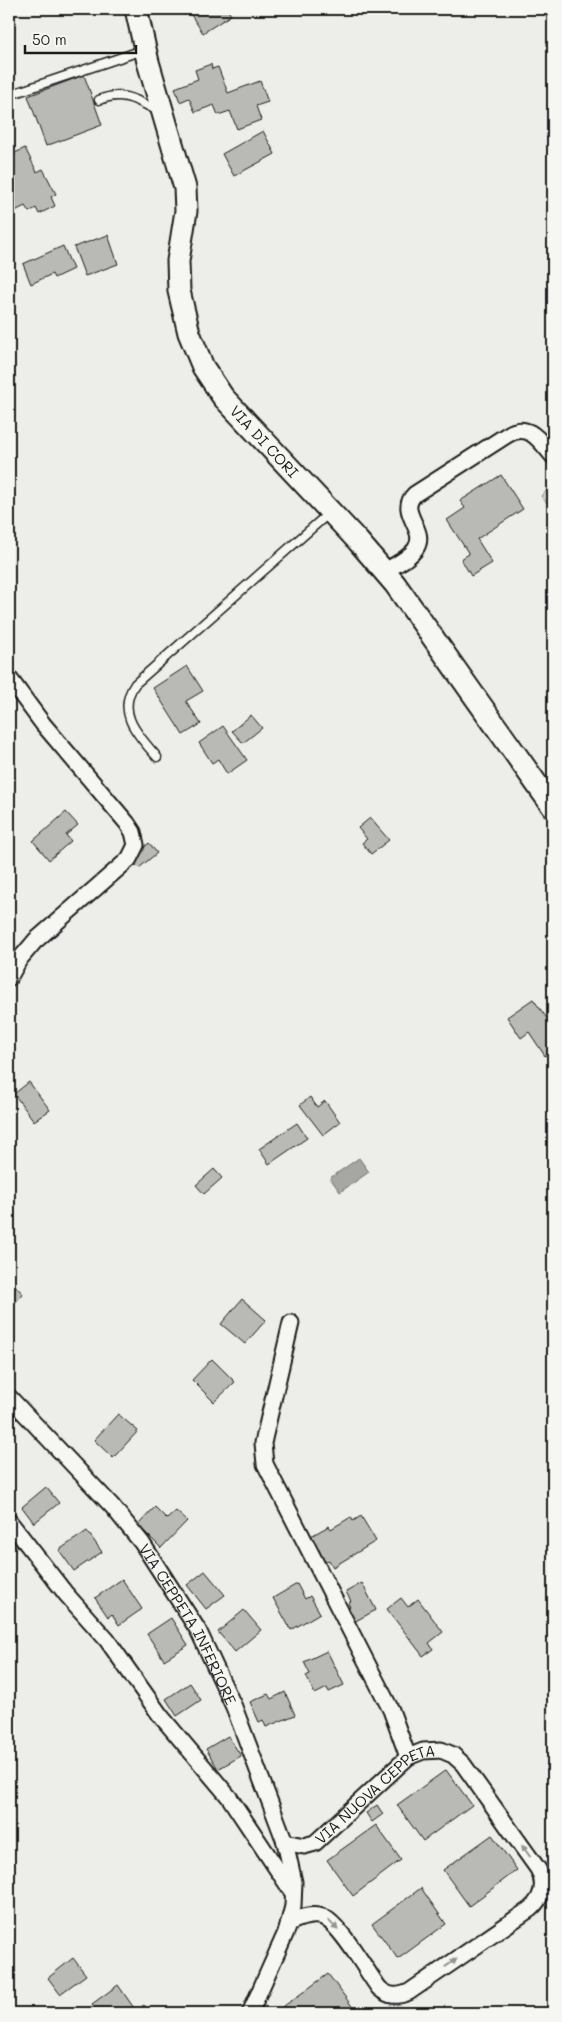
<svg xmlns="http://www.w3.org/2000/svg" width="562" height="2022" viewBox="0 0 562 2022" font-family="Mali,sans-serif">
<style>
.green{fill:#cececb;stroke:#757574}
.water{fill:#a6a6a3;stroke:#6f6f6d}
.building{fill:#b9b9b6;stroke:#1c1c1c}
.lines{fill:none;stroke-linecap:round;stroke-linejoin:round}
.lane-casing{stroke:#1c1c1c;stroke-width:11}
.street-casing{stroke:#1c1c1c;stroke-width:19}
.secondary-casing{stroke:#1c1c1c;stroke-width:25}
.lane{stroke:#f6f6f2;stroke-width:8}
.street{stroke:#f6f6f2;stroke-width:15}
.secondary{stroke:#f6f6f2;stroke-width:21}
.oneway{fill:#949492}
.labels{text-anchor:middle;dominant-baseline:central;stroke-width:4.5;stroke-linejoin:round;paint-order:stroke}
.street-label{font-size:15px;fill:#1c1c1c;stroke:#f6f6f2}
</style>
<rect width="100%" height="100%" fill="#edede9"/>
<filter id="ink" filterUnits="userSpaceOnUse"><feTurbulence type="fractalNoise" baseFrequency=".02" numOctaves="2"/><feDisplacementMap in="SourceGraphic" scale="10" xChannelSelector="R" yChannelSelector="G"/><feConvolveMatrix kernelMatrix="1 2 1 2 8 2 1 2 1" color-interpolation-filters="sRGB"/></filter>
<g filter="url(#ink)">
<path class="green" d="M 553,485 L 553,510 L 541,496 Z"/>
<path class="water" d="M 359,1158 L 369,1172 L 340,1192 L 330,1178 Z"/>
<path class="building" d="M 187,9 L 227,9 L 231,15 L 203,33 Z
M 211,64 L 212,69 L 218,67 L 228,93 L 260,81 L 268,102 L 256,106 L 261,120 L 237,129 L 230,111 L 218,115 L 214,105 L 195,112 L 189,98 L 180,102 L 175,88 L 198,79 L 195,70 Z
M 84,75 L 102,125 L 46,146 L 28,96 Z
M 263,131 L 275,154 L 234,176 L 222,154 Z
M 25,148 L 37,172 L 43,169 L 56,194 L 51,197 L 55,206 L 39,214 L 36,208 L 29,212 L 25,206 L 9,214 L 9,156 Z
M 108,235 L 118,264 L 85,276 L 74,247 Z
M 63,246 L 73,269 L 54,278 L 52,274 L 31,284 L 23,264 Z
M 501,475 L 523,509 L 477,539 L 492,563 L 471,576 L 461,559 L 469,554 L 447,520 L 465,508 L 460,501 Z
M 187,666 L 203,691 L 186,701 L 201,724 L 183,735 L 153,688 Z
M 251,715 L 262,728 L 243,743 L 232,731 Z
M 223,726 L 247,760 L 227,774 L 218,759 L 212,763 L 199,743 Z
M 66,812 L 78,825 L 66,835 L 71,841 L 49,860 L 33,841 Z
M 370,818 L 389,840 L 371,854 L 362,843 L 367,839 L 358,828 Z
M 149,843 L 157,853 L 139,868 L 130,859 Z
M 533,999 L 551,1024 L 553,1022 L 553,1050 L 545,1056 L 529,1032 L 521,1038 L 507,1017 Z
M 29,1082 L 50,1110 L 34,1121 L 14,1094 Z
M 310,1097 L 317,1107 L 325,1101 L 340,1122 L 323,1135 L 300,1105 Z
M 297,1123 L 307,1138 L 269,1164 L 259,1149 Z
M 214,1169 L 222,1178 L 204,1194 L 196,1185 Z
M 9,1279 L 23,1294 L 9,1309 Z
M 242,1299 L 266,1320 L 245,1344 L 221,1324 Z
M 212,1359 L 235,1382 L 214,1402 L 192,1380 Z
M 118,1414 L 138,1431 L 113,1458 L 94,1440 Z
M 46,1487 L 59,1503 L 34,1523 L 22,1507 Z
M 155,1507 L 167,1519 L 176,1511 L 187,1521 L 161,1548 L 138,1525 Z
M 361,1516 L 376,1541 L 333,1567 L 329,1560 L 322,1564 L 311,1546 L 316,1543 L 311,1536 L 329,1526 L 331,1529 L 351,1517 L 353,1521 Z
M 87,1531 L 102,1552 L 74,1571 L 59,1550 Z
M 205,1571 L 225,1595 L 206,1609 L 187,1585 Z
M 122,1579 L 142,1609 L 119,1625 L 112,1614 L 108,1617 L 95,1598 Z
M 362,1583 L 376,1610 L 350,1624 L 343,1610 L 350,1607 L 348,1603 L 351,1601 L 346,1592 Z
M 297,1584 L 305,1599 L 310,1596 L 320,1613 L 291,1630 L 273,1598 Z
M 401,1598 L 408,1607 L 418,1599 L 443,1632 L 429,1643 L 433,1649 L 423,1656 L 387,1609 Z
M 244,1610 L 261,1630 L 235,1652 L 218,1632 Z
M 171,1618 L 188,1645 L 164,1660 L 147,1634 Z
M 327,1651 L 344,1685 L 329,1692 L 327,1688 L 315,1694 L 306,1676 L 310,1674 L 304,1662 Z
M 190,1683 L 201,1700 L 177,1716 L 166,1699 Z
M 285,1692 L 295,1715 L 266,1727 L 263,1720 L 259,1722 L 250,1702 L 268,1694 L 271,1699 Z
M 228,1736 L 241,1756 L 218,1769 L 206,1749 Z
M 446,1770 L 472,1805 L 423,1841 L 397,1805 Z
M 377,1805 L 383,1814 L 372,1822 L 366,1813 Z
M 376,1825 L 401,1860 L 353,1896 L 327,1860 Z
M 492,1835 L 517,1870 L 469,1906 L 443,1870 Z
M 421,1888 L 446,1924 L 398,1959 L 372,1924 Z
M 73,1958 L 86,1975 L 60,1994 L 48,1978 Z
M 328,1974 L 354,2009 L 348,2013 L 282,2013 L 280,2009 Z
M 118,1985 L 136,2011 L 144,2005 L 150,2013 L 99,2013 L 92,2004 Z"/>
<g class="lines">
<g class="lane-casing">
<path id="lane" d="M 9,95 L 143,50
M 99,100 C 122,90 137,100 158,111
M 157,757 C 139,736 115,713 135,684 L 329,513"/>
</g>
<g class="street-casing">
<g id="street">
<path d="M 385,571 C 395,565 410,558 416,548 C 428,529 396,512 415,494 L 507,435 C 528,421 540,441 553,456"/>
<path d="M 9,678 L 43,724 L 127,823 L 133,832 L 136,845 L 129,859 L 35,941 L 19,960 L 9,978"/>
<path d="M 291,1323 L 263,1443 L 265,1464 L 391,1710 L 408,1757"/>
<path id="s1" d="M 9,1397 L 112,1506 L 142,1543 L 198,1630 L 234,1707 L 285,1842 L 294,1882 L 293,1906 L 287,1930 L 250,2013"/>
<path d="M 9,1521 L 66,1594 L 107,1640 L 160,1715 L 229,1797 L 293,1893"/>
<path id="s2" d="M 285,1842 L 304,1846 L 315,1843 L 408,1757 L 423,1751 L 441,1750 L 453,1755 L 463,1764 L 538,1869 C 546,1884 543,1898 530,1909 L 409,1992 C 397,1997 389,1997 379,1988 C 367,1972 340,1924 323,1917 C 311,1913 299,1918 289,1923"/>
</g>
</g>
<g class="secondary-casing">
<g id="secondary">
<path id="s3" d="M 136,9 L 148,62 L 185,188 L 186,211 L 178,261 L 179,291 L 189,333 L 203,367 L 223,397 L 358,541 L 395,584 L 553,807"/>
</g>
</g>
<use href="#lane" class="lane"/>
<use href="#street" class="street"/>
<use href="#secondary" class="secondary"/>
</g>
<defs><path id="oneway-solid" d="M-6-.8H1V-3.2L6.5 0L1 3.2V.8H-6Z" transform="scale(1.25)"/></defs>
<g class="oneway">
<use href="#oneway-solid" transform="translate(526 1851) rotate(-126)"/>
<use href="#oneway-solid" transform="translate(333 1925) rotate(45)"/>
<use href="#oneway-solid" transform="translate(451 1963) rotate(-34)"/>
</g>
</g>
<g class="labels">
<g class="street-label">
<text stroke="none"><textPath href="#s3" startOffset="466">VIA DI CORI</textPath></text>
<text stroke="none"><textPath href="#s1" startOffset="291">VIA CEPPETA INFERIORE</textPath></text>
<text stroke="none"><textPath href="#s2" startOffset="110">VIA NUOVA CEPPETA</textPath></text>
</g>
</g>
<rect width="562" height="2022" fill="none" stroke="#f6f6f2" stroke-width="30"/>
<rect x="15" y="15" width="532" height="1992" fill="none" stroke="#1c1c1c" stroke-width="2" filter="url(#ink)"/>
<path d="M25 45v8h111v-8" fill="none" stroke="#1c1c1c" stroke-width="2.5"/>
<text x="32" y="45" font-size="15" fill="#1c1c1c" stroke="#f6f6f2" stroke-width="4" paint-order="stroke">50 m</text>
</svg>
